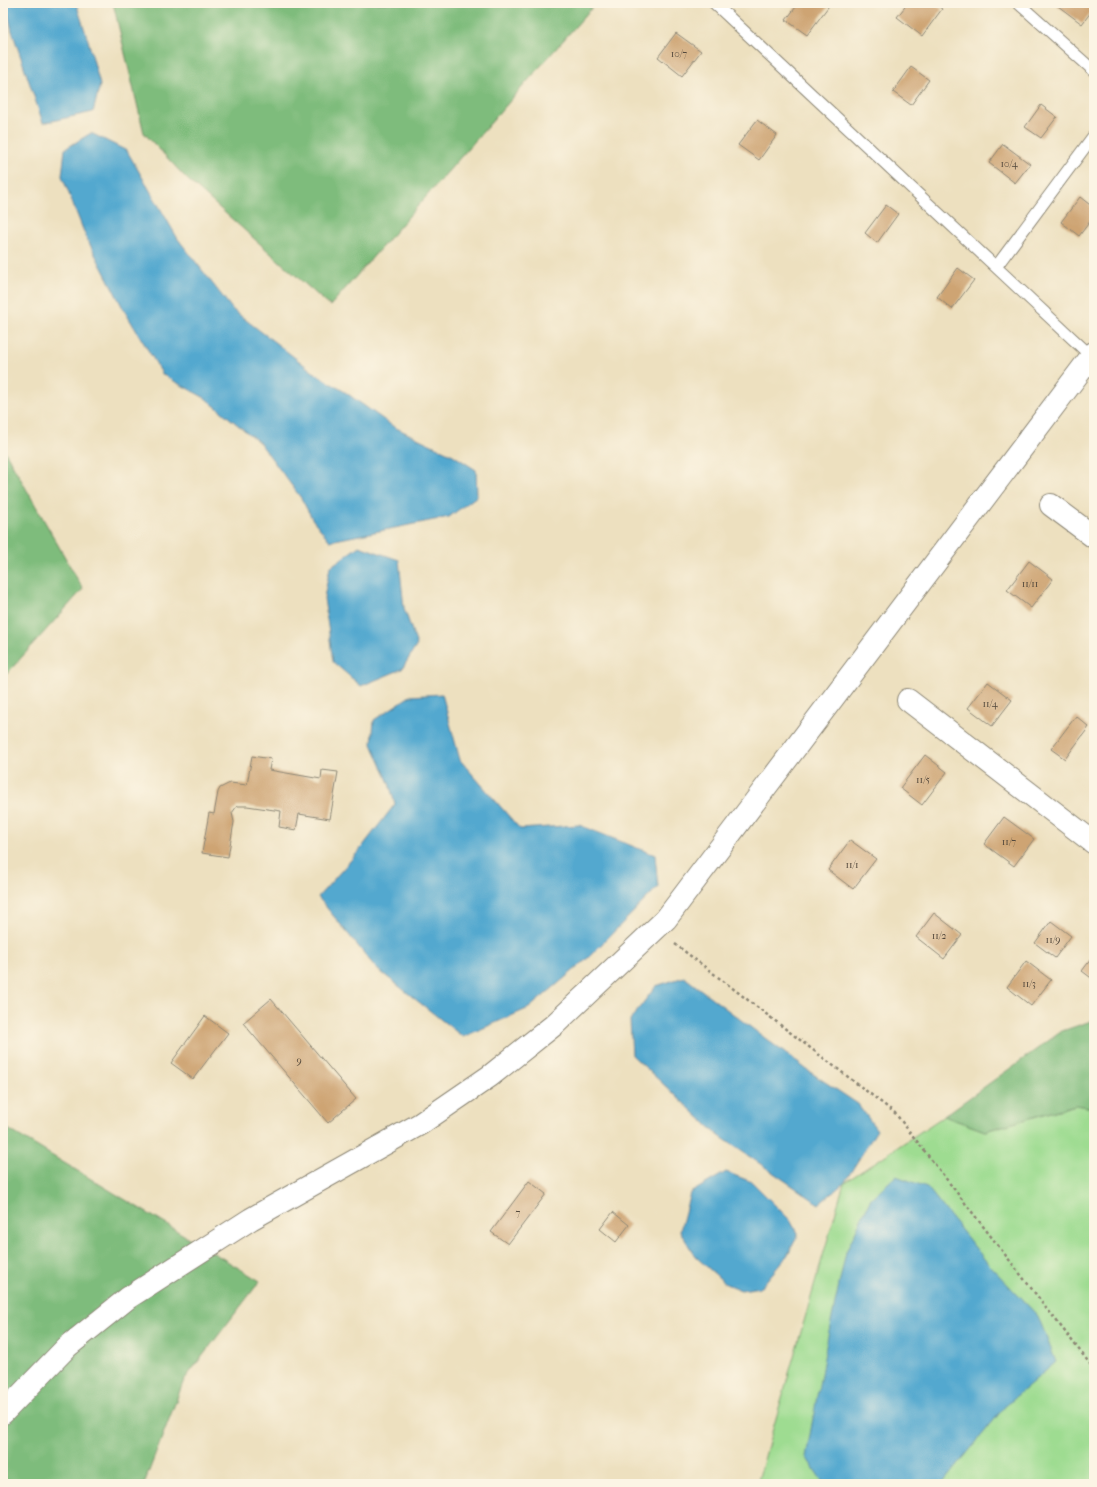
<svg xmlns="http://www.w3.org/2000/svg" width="1097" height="1487" viewBox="0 0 1097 1487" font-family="'IM FELL French Canon',serif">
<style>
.green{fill:#9edc91;stroke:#64845e}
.forest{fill:#7ebc7b;stroke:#547453}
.water{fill:#53a8cf;stroke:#3f6a7d}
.building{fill:#cea473}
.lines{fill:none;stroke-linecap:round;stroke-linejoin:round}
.service-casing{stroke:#8c8675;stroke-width:13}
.minor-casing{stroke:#8c8675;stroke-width:24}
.path{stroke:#8c8675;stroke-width:2.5;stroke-dasharray:3 3;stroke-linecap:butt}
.service{stroke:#fff;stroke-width:11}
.minor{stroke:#fff;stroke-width:22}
.labels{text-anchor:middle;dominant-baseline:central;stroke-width:3.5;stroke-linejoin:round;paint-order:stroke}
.number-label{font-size:10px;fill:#54493d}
</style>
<rect width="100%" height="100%" fill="#fcf5e5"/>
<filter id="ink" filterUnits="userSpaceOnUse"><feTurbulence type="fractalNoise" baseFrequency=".025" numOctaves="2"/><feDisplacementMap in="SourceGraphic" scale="8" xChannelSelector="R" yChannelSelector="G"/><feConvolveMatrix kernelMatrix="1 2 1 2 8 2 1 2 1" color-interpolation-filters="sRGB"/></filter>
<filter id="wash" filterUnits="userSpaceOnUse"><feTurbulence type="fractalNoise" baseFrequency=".012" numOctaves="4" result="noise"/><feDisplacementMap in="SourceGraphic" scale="16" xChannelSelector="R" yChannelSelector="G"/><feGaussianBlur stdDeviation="0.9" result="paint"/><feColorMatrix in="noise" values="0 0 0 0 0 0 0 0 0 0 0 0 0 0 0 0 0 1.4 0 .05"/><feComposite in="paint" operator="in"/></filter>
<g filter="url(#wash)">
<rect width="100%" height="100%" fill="#ede0bf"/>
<path class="green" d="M 1076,1105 L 1094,1108 L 1094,1484 L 757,1484 L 844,1183 L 944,1116 L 985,1131 Z"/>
<path class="forest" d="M 113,3 L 596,3 L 330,306 L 188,180 L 144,133 Z
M 3,448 L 83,589 L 3,678 Z
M 1094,1020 L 1094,1108 L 1075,1105 L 985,1131 L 944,1116 L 1062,1031 Z
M 3,1126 L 260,1281 L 184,1380 L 144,1484 L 3,1484 Z"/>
<path class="water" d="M 6,3 L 76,3 L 88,40 L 100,85 L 93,112 L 43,123 L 12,31 Z
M 91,133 L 127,151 L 178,239 L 233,310 L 316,374 L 345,392 L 394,427 L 453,455 L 476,470 L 477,496 L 449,517 L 330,541 L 313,520 L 301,498 L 260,443 L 205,398 L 163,375 L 124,310 L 86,237 L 62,176 L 65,149 Z
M 359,546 L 399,560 L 404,608 L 417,645 L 402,669 L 361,686 L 333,662 L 324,598 L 330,567 Z
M 442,694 L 460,760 L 520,829 L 579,825 L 655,855 L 658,887 L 586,960 L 529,1008 L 463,1037 L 376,968 L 318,897 L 359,851 L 395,804 L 389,783 L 372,744 L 374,720 L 410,696 Z
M 684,977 L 810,1072 L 858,1104 L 877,1130 L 844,1183 L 819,1204 L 718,1135 L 632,1055 L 630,1020 L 656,986 Z
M 726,1172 L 752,1182 L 790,1220 L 798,1235 L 787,1256 L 761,1287 L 741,1290 L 726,1284 L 695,1256 L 680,1231 L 690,1193 Z
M 896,1176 L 927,1187 L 989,1265 L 1038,1316 L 1056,1362 L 1007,1404 L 942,1484 L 824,1484 L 806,1457 L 827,1341 L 846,1252 L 871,1198 Z"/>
<g id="blocks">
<path class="building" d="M 799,3 L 831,3 L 807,35 L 786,20 Z
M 908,3 L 934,3 L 942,9 L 922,36 L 897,17 Z
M 1054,3 L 1094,3 L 1094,8 L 1082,24 Z
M 676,33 L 701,51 L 682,76 L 658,57 Z
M 911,67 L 929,80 L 911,105 L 893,92 Z
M 1041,105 L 1057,117 L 1041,138 L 1025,127 Z
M 757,120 L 777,135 L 759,160 L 738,145 Z
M 1003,144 L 1030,164 L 1015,183 L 989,163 Z
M 1080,197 L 1094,208 L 1094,216 L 1079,236 L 1061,222 Z
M 886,205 L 898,214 L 877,243 L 865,233 Z
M 958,268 L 974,280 L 952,309 L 937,297 Z
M 1029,561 L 1053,579 L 1031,608 L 1007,590 Z
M 988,682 L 1012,700 L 992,726 L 968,708 Z
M 1076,716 L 1089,727 L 1065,759 L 1051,749 Z
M 925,755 L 947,772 L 922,805 L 900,788 Z
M 252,756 L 271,759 L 269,770 L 321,779 L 322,770 L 338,772 L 330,819 L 299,814 L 296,830 L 279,827 L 281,811 L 247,806 L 237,806 L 232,813 L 234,822 L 228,857 L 202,853 L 209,813 L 214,814 L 218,792 L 220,788 L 230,783 L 247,785 Z
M 1004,817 L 1034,839 L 1014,866 L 984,844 Z
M 850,840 L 876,859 L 853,889 L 828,870 Z
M 934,913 L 962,935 L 944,959 L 916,937 Z
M 1051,921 L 1071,936 L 1055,958 L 1035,943 Z
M 1094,955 L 1094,980 L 1082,971 Z
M 1026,961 L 1051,980 L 1031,1006 L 1007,987 Z
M 271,999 L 356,1099 L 328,1123 L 243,1023 Z
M 205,1016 L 228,1033 L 193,1079 L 171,1063 Z
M 529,1181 L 546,1194 L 508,1244 L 491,1232 Z
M 613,1212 L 629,1225 L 616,1242 L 600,1229 Z"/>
</g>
</g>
<g filter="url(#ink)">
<use href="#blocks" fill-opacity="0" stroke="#8c8675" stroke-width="1"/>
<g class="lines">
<g class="service-casing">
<path id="service" d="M 714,3 L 1092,357
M 1018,3 L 1094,71
M 996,267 L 1094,135"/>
</g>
<g class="minor-casing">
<path id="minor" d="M 1051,505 L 1094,537
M 908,700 L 1094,843
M 3,1413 L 67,1347 L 128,1298 L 251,1219 L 420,1124 L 490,1076 L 554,1025 L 666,919 L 1094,353"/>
</g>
<path class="path" d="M 675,944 L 895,1113 L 1094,1369"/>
<use href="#service" class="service"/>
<use href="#minor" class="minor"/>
</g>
</g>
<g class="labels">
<g class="number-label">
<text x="679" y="54">10/7</text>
<text x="1009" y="164">10/4</text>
<text x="1030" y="584">11/11</text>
<text x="990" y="704">11/4</text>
<text x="923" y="780">11/5</text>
<text x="1009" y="842">11/7</text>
<text x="852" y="865">11/1</text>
<text x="939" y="936">11/2</text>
<text x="1053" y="940">11/9</text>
<text x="1029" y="984">11/3</text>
<text x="299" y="1061">9</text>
<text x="518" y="1213">7</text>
</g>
</g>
<rect width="1097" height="1487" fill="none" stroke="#fcf5e5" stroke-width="16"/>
</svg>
